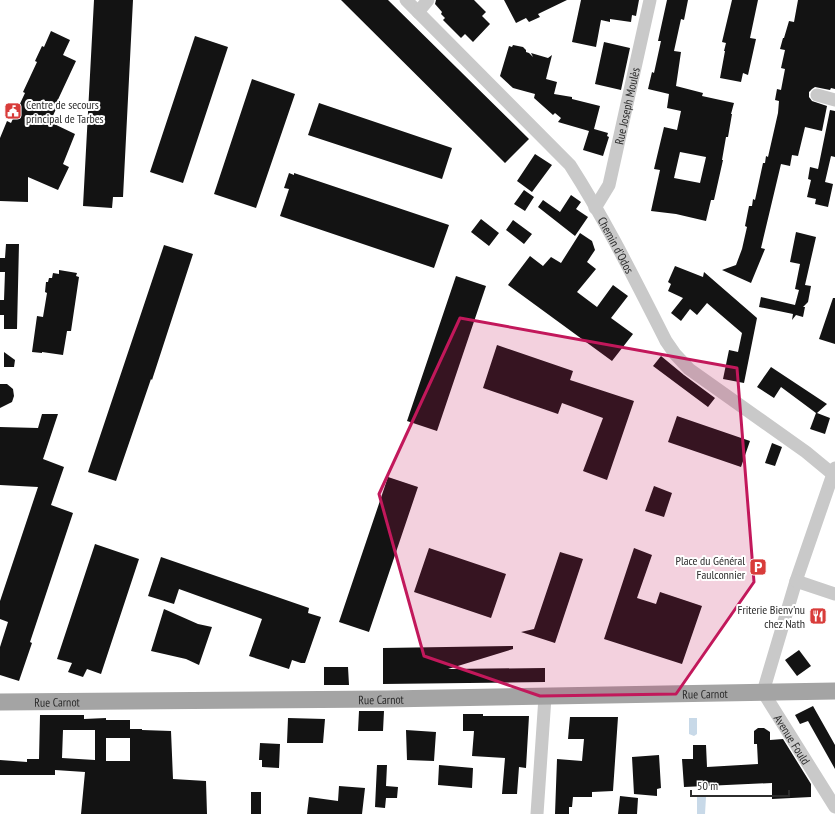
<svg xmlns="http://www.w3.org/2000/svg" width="835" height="814" viewBox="0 0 835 814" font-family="'PT Sans Narrow',sans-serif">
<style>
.water{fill:#c8d9e8}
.building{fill:#131313;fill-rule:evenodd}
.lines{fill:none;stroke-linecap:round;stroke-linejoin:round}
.minor{stroke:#c9c9c9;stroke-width:13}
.major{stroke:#a4a4a4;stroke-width:17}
.marked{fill:#c2185b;fill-opacity:0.2;stroke:#c2185b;stroke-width:3;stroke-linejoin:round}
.labels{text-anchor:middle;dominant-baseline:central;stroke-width:4;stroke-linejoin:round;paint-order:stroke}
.poi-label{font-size:12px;fill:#2c2c2c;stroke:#fff;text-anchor:end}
.street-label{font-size:12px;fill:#2c2c2c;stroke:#fff}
</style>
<rect width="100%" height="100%" fill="#fff"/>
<path class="water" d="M 689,718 L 697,718 L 697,734 L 694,736 L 689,734 Z
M 697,797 L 706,797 L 705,814 L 697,814 Z"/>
<path class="building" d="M 94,0 L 133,0 L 123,197 L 113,197 L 112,208 L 83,206 Z
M 341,0 L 388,0 L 529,139 L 505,163 Z
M 436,0 L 474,0 L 486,12 L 482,16 L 490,24 L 473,42 L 465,34 L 461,38 L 443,20 L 445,18 L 441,14 L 442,12 L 435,4 Z
M 504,0 L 567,0 L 538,14 L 540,17 L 529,22 L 526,18 L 516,23 Z
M 581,0 L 639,0 L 636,16 L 632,15 L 631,22 L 610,19 L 610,22 L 601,20 L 596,47 L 572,42 Z
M 667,0 L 688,0 L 684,20 L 681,19 L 674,51 L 681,52 L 676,86 L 703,93 L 702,96 L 734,103 L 731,114 L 732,114 L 728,137 L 726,137 L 722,160 L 723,160 L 714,200 L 711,200 L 706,221 L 676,214 L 651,211 L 660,170 L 654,169 L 664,127 L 677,130 L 681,111 L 667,108 L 669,94 L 648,89 L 652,72 L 654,73 L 661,41 L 658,41 ZM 680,152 L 706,157 L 700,183 L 674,178 Z
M 732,0 L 758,0 L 750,38 L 756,39 L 748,75 L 743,73 L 741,82 L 720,78 L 725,51 L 724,51 L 726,43 L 722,42 Z
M 798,0 L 835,0 L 835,89 L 831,88 L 830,90 L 815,87 L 812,89 L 809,92 L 809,97 L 812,101 L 827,106 L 822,131 L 805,127 L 798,156 L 792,155 L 790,166 L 781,164 L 761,248 L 765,249 L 751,283 L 722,270 L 736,265 L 742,249 L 747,227 L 745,226 L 749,206 L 752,206 L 753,199 L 755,200 L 763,163 L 765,163 L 766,156 L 768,157 L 778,113 L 779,101 L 775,100 L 777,89 L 781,90 L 785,69 L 781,68 L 785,50 L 780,49 L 783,38 L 784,38 L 789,21 L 794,22 Z
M 51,31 L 70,40 L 63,55 L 76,61 L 55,106 L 57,107 L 50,122 L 75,134 L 63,164 L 69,167 L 58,190 L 28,177 L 28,202 L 0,201 L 0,138 L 7,121 L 11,123 L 25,93 L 23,92 L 37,62 L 35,61 L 42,46 L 44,47 Z
M 195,36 L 228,47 L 183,183 L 150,172 Z
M 604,42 L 630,48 L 621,90 L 595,84 Z
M 513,45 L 523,47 L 526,50 L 526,52 L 529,53 L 533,57 L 531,53 L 548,58 L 552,55 L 546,79 L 557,82 L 554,94 L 572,97 L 572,99 L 600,106 L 594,129 L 608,133 L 607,136 L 609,137 L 603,156 L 583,150 L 589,131 L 558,122 L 561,118 L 555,113 L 553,115 L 534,98 L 535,94 L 513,88 L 500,76 L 509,46 L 512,47 Z
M 252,79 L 295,94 L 256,208 L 214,194 Z
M 319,103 L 452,148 L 442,179 L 308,135 Z
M 830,110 L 835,111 L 835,157 L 831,156 L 825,182 L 833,184 L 828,207 L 815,204 L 816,199 L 807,197 L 811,180 L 808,179 L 810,167 L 818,169 Z
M 535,154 L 552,165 L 532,192 L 517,181 Z
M 289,173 L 294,175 L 294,173 L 449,225 L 434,268 L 280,216 L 289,189 L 284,188 Z
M 524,190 L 534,197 L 525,211 L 514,204 Z
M 571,195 L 581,202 L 576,209 L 588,217 L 575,236 L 538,207 L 543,200 L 560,212 Z
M 481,219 L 499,233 L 489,246 L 471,232 Z
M 513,220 L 532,234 L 524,244 L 506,230 Z
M 796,232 L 816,237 L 805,285 L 811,286 L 808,302 L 803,307 L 805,307 L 803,317 L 796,315 L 792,320 L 793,314 L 759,307 L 761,297 L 795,305 L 799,290 L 795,289 L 800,264 L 790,262 Z
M 580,233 L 592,241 L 595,250 L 587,262 L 596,269 L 577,292 L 597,307 L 613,285 L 628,296 L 611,318 L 633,334 L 612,361 L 508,285 L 530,256 L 543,266 L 551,257 L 561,263 Z
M 6,244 L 19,244 L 17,329 L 4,329 L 4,315 L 0,315 L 0,300 L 4,300 L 5,272 L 0,272 L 0,258 L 5,258 Z
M 164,245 L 193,254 L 152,380 L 151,379 L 116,481 L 88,472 Z
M 675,266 L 703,277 L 704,272 L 757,318 L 744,383 L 723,379 L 729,350 L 738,352 L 742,333 L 707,303 L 697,315 L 690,309 L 681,321 L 671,313 L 683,298 L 668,291 L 671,284 L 668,282 Z
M 59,270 L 77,273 L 76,276 L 79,277 L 71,331 L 67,331 L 63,355 L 42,352 L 42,353 L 32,352 L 37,316 L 43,317 L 47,293 L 45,292 L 46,282 L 48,282 L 49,278 L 52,278 L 53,273 L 59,274 Z
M 456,276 L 486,286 L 437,431 L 407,421 Z
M 833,298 L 835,298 L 835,344 L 819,339 Z
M 497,345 L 573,371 L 570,380 L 634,401 L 607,480 L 583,471 L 603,418 L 562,403 L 558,414 L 483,388 Z
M 4,352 L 15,360 L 14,367 L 4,367 Z
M 661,356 L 684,375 L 715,398 L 708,407 L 653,366 Z
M 771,367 L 827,404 L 817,413 L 830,418 L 825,434 L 810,429 L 816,413 L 781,387 L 774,398 L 757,387 Z
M 0,384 L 7,384 L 13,389 L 14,396 L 12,402 L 0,408 Z
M 42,414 L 58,414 L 43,459 L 64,467 L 51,505 L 73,513 L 30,642 L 32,643 L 19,681 L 0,675 L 0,647 L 8,622 L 0,619 L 0,601 L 38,487 L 0,485 L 0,427 L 38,428 Z
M 677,416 L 750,441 L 741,467 L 668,442 Z
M 772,443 L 782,447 L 775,466 L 765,463 Z
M 388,477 L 418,487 L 369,632 L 339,622 Z
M 654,486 L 672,493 L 664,517 L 645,511 Z
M 95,544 L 139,559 L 101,674 L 87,669 L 83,677 L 68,672 L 72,663 L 57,659 Z
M 429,548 L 506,574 L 491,618 L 414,592 Z
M 634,548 L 652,555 L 637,598 L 656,604 L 660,592 L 702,606 L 682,664 L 604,639 Z
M 560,552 L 583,559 L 555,643 L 521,632 L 534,629 Z
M 161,557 L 309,608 L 308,613 L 321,617 L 305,663 L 301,663 L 292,660 L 289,669 L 249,656 L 262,619 L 179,589 L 174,604 L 148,596 Z
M 164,609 L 198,624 L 212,627 L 199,665 L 186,659 L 151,651 Z
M 513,646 L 513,649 L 448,669 L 545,668 L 545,682 L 383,684 L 383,648 Z
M 799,650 L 811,666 L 797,676 L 785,660 Z
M 324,667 L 348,667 L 349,685 L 324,685 Z
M 813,706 L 835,745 L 835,769 L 808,721 L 800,724 L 795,715 Z
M 359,711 L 384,711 L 383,731 L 358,731 Z
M 463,714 L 483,714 L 483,716 L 529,716 L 526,768 L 519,767 L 517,794 L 502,794 L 505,758 L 472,756 L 474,731 L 463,731 Z
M 40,715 L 84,715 L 84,719 L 106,718 L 106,720 L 130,720 L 130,738 L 106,738 L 106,761 L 130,761 L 130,729 L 142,729 L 142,730 L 171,731 L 173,779 L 206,781 L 207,814 L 81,814 L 85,772 L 55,770 L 55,775 L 0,775 L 0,760 L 27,762 L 27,759 L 39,759 ZM 63,730 L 95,730 L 95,760 L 62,758 Z
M 570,717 L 618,717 L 613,791 L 592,792 L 592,797 L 573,797 L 572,807 L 569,807 L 569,814 L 555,814 L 557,759 L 582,761 L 584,739 L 568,739 Z
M 288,718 L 325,719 L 323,743 L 287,743 Z
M 758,728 L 764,728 L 770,732 L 770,740 L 783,739 L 811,784 L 811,797 L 772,799 L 772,783 L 684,787 L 682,759 L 693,759 L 693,745 L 706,745 L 707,767 L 758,764 L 757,744 L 754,744 L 754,731 Z
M 406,730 L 436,732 L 434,761 L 407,760 Z
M 260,743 L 280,744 L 279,768 L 262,767 L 262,760 L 259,760 Z
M 659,755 L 661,788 L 657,789 L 657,796 L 634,794 L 632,757 Z
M 377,765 L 387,765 L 386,786 L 398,787 L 397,798 L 386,798 L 385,808 L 375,807 Z
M 439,765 L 473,768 L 472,788 L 438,785 Z
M 339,786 L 365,788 L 362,814 L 307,814 L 309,797 L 338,801 Z
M 251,792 L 261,792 L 261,814 L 251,814 Z
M 620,796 L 638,798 L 637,814 L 618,814 Z"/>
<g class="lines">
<g class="minor">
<path id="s1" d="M 406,0 L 570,165 C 606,221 636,282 666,341 L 675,354 L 689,369 L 806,452 L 835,476"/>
<path d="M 418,12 L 428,0"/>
<path d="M 817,95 L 835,100"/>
<path id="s2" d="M 595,208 L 609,185 L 650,0"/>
<path id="s3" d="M 835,468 L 796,581 L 763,692 L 835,807"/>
<path d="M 796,581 L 835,594"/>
<path d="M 537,814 L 545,697"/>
</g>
<path class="major" id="s4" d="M 0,702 L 387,699 L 835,691"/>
</g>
<path class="marked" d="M 460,318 L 737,368 L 754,582 L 676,694 L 540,696 L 424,656 L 379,494 Z"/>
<defs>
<g id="civic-square" transform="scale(0.9)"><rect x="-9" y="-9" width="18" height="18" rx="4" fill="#d83c3a" stroke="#fff"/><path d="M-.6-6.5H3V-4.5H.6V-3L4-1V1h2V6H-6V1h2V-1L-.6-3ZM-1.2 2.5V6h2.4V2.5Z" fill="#fff"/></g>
<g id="parking-square" transform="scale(0.9)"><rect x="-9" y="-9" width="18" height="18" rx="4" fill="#d83c3a" stroke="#fff"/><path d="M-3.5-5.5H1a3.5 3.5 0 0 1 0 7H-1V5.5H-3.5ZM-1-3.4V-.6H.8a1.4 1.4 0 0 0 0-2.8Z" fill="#fff"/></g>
<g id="restaurant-square" transform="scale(0.9)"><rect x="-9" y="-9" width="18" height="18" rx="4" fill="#d83c3a" stroke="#fff"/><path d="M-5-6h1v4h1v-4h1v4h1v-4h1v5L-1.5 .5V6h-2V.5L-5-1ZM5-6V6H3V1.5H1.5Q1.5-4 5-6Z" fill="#fff"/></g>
</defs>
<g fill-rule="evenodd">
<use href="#civic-square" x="13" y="111"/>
<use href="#parking-square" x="758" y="567"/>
<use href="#restaurant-square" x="818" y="616"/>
</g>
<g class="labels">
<g class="poi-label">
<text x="26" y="104" text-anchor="start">Centre de secours<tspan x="26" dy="14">principal de Tarbes</tspan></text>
<text x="745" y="560">Place du Général<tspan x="745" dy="14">Faulconnier</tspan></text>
<text x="805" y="609">Friterie Bienv'nu<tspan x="805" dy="14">chez Nath</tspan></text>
</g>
<g class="street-label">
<text stroke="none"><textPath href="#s2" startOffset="108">Rue Joseph Moulès</textPath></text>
<text stroke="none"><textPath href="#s1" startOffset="325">Chemin d'Odos</textPath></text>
<text stroke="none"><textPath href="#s4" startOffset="705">Rue Carnot</textPath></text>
<text stroke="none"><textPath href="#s4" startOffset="381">Rue Carnot</textPath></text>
<text stroke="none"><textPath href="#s4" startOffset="57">Rue Carnot</textPath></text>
<text stroke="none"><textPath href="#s3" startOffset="291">Avenue Fould</textPath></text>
</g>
</g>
<path d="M691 790v6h98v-6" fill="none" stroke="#2c2c2c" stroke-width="2"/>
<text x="697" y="790" font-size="12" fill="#2c2c2c" stroke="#ffffff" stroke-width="3" paint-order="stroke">50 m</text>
</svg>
